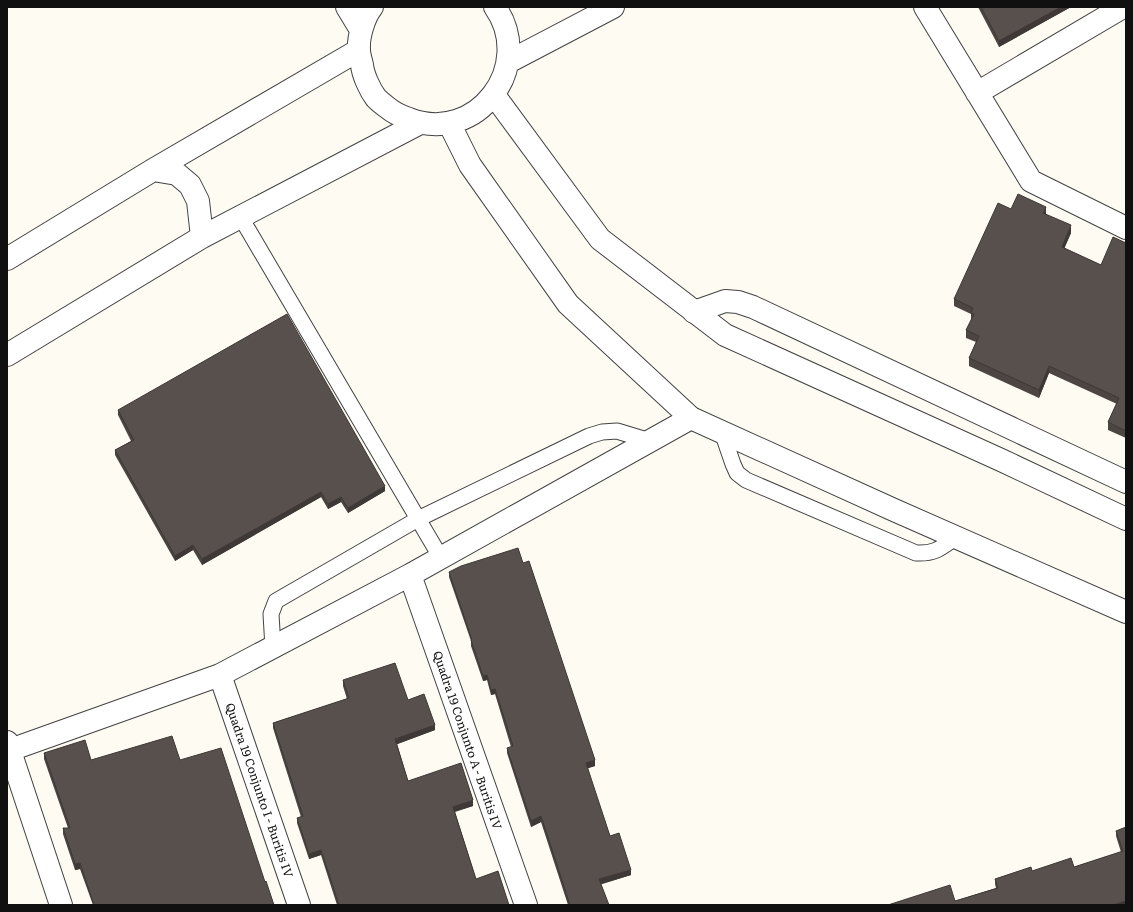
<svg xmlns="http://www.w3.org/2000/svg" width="1133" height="912" viewBox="0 0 1133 912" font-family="Literata,serif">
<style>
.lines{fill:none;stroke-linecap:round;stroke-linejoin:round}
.service-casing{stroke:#434343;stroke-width:17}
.minor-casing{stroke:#434343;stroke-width:24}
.tertiary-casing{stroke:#434343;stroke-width:24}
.service{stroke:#fff;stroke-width:15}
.minor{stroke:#fff;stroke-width:22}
.tertiary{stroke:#fff;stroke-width:22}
.wall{fill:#4c4542}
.shaded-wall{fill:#3e3836}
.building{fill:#58504d;stroke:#3e3836}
.labels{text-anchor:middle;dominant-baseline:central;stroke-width:4;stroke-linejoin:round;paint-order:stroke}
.street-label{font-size:12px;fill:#101010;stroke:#fff}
</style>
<rect width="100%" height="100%" fill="#fefbf3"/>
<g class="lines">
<g class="service-casing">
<path id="service" d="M 240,216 L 441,558
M 722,432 L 733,464 L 737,473 L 746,480 L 916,553 C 935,554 941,548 956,537
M 273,648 L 271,614 L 276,601 L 418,519 L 589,436 L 602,432 L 617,431 L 650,441"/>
</g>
<g class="minor-casing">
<path id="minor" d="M 925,7 L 1031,181 L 1126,228
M 977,93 L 1123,7
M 694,312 L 725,301 L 738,302 L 753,307 L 1126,482
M 410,575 L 526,905
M 220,675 L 299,905
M 10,750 L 220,675 L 410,575 L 691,418"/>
</g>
<g class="tertiary-casing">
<path id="tertiary" d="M 347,7 L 361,30
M 372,7 C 364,17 358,37 359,50 C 359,55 361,60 362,65 C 363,75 370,90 376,98 C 380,102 384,105 388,108 C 395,114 401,116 409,119 C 477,145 536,66 495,7
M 508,62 L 613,7
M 494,95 L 600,239 L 725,335 L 1001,460 L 1126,519
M 449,123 L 470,165 L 568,304 L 691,418 L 894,510 L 1126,612
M 153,170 L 177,174 L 190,185 L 198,201 L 202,237
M 7,259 L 153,170 L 359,50
M 7,355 L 202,237 L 420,123
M 7,742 L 61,905"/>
</g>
<use href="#service" class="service"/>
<use href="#minor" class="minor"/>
<use href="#tertiary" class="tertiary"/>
</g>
<path class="wall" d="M 978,7 L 1071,7 L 999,47 Z
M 1011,209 L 1046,214 L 1071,233 L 1064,248 L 1101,265 L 1126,243 L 1126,438 L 1108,430 L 1108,422 L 1117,404 L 1049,373 L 1039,398 L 969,366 L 969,358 L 976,342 L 966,338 L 966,330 L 971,321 L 971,314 L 954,306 L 954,299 Z
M 118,410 L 385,491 L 348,513 L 341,502 L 328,509 L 321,497 L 202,565 L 193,550 L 175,561 L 115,455 L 115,450 L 131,441 L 118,415 Z
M 449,572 L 595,766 L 587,768 L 610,836 L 631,875 L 601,884 L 609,905 L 568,905 L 541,822 L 531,827 L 507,753 L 507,748 L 511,747 L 495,694 L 491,695 L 487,680 L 483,681 L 471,646 L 471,641 L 449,577 Z
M 343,680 L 408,700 L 435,730 L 397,744 L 408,781 L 473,806 L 455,812 L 476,879 L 509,905 L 337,905 L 321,855 L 309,859 L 297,823 L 297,818 L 301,817 L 273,728 L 273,723 L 347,699 L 343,686 Z
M 44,753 L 91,760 L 180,760 L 265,882 L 274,905 L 93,905 L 80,869 L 75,870 L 63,834 L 63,828 L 68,828 L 44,759 Z
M 1126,827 L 1126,905 L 955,901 L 996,888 L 995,884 L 995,879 L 1032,871 L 1074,867 L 1121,852 L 1116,836 L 1116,831 Z"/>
<path class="shaded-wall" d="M 1061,7 L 1071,7 L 999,47 L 999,41 Z
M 1046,207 L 1046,215 L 1043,213 Z
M 1071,225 L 1071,233 L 1062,254 L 1062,247 Z
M 1049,366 L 1049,373 L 1039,398 L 1039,390 Z
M 385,486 L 385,491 L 348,513 L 348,508 Z
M 321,492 L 321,497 L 202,565 L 202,559 Z
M 341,497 L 341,502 L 328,509 L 328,504 Z
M 193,545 L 193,550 L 175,561 L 175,556 Z
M 487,675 L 487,680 L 483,681 L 483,676 Z
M 495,689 L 495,694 L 491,695 L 491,690 Z
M 435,725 L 435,730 L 395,745 L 395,739 Z
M 595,760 L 595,766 L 586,769 L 586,763 Z
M 473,800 L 473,806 L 453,812 L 453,807 Z
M 541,816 L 541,822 L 531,827 L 531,821 Z
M 321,850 L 321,855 L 309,859 L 309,854 Z
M 80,863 L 80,869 L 75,870 L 75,864 Z
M 631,870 L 631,875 L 599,885 L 599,879 Z
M 1126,901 L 1126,905 L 1113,905 Z"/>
<path class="building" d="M 981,7 L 1061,7 L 999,41 Z
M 1018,194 L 1046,207 L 1043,213 L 1071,225 L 1062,247 L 1101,265 L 1113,237 L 1126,243 L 1126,431 L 1108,422 L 1119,398 L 1049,366 L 1039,390 L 969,358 L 979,336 L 966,330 L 974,314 L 971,313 L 973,308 L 954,299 L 998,203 L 1011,209 Z
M 287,314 L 385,486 L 348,508 L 341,497 L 328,504 L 321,492 L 202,559 L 193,545 L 175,556 L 115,450 L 134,440 L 118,410 Z
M 518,548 L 523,563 L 529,561 L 595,760 L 586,763 L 610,836 L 619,833 L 631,870 L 599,879 L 609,905 L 570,905 L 541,816 L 531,821 L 507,748 L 513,746 L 495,689 L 491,690 L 487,675 L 483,676 L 471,640 L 472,640 L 449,572 L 461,566 Z
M 395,663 L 408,700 L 424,694 L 435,725 L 395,739 L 408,781 L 461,763 L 473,800 L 453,807 L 476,879 L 498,871 L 509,905 L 339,905 L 321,850 L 309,854 L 297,818 L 303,816 L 273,723 L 349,698 L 343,680 Z
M 172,736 L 180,760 L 221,748 L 265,882 L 266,881 L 274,905 L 94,905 L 80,863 L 75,864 L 63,828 L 70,828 L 44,753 L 85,740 L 91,760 Z
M 1126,827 L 1126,901 L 1113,905 L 888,905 L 950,885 L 955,901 L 998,888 L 995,879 L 1031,867 L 1032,871 L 1071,858 L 1074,867 L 1123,851 L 1116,831 Z"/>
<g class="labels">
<g class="street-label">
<text transform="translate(468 740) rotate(71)">Quadra 19 Conjunto A - Buritis IV</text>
<text transform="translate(260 790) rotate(71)">Quadra 19 Conjunto I - Buritis IV</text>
</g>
</g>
<rect width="1133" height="912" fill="none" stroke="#101010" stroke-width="16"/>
</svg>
